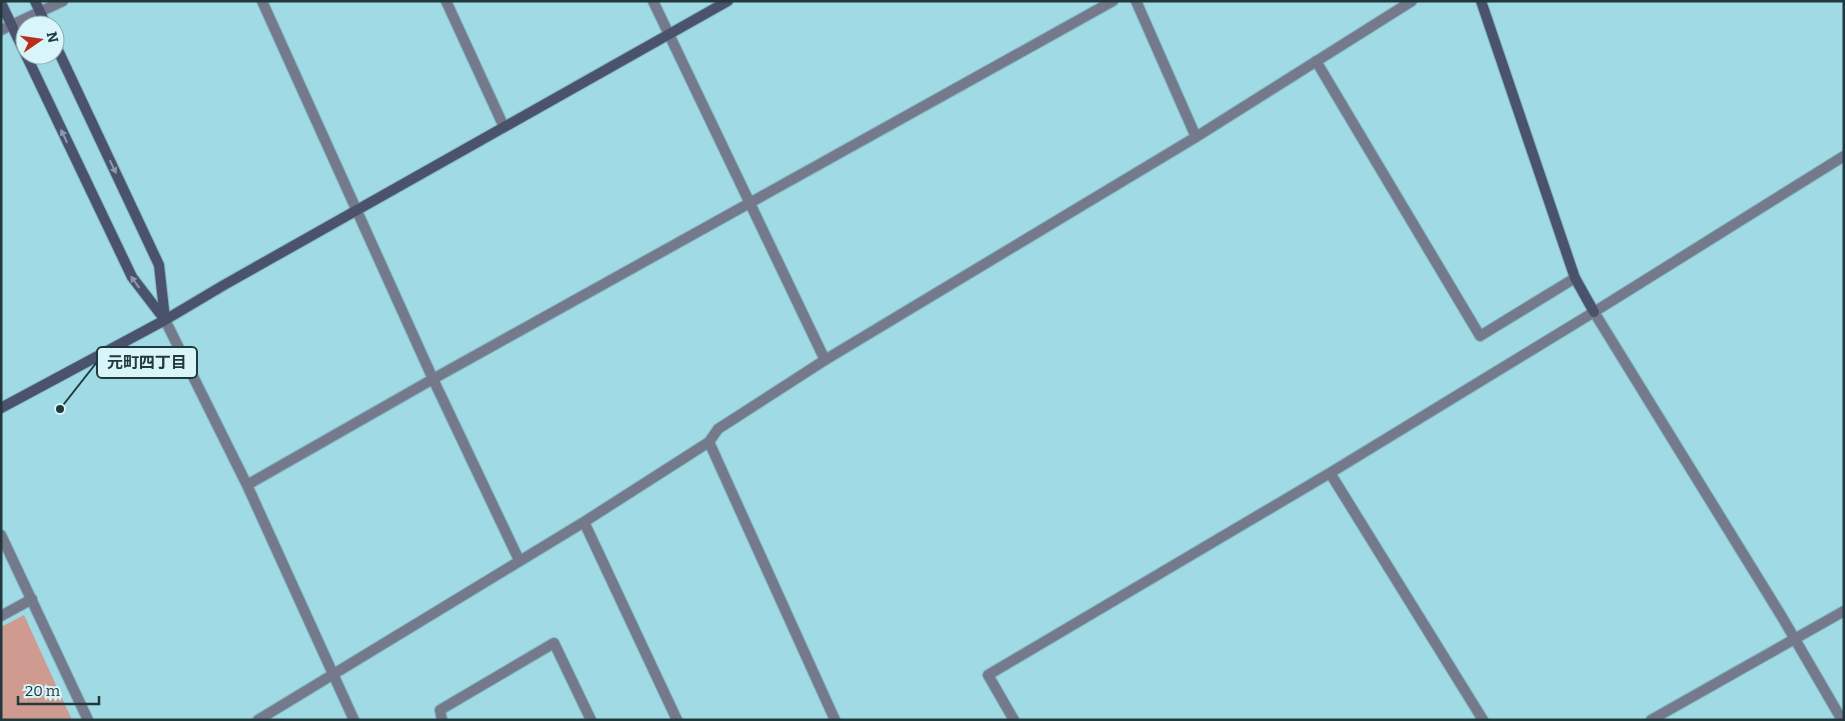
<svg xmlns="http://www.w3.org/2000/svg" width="1845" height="721" viewBox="0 0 1845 721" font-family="Bitter,'Noto Sans JP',serif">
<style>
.green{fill:#cf9b91}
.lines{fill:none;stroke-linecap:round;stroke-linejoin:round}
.lane-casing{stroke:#83b7c0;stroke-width:12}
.street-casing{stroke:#83b7c0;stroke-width:12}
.secondary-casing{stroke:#83b7c0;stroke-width:12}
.lane{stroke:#747a8c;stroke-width:10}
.street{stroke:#747a8c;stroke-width:10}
.secondary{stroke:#4b526b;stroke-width:10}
.oneway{fill:#8a9bab}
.leader{fill:none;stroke:#21393d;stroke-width:2}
.callout-dot{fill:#21393d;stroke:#d8f5fa;stroke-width:2}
.callout{fill:#d8f5fa;stroke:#21393d;stroke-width:2}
.callout-label{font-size:16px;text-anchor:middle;font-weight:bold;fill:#21393d}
</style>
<rect width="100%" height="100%" fill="#9fdae5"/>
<path class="green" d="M 24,615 L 72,720 L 1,720 L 1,627 Z"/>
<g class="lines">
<g class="lane-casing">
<path id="lane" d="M 1594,312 L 1782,617 L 1842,720
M 1330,473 L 1483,720
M 1014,720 L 988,675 L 1330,473 L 1594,312 L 1844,156
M 1651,720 L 1844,611"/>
</g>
<g class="street-casing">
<path id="street" d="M 262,1 L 433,379 L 519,560
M 446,1 L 504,127
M 653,1 L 825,360
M 1136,1 L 1196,137
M 1,30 L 63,1
M 1316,61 L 1480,336 L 1575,278
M 165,320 L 247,485 L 354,720
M 709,442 L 835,720
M 247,485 L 433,379 L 1113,1
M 584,522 L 677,720
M 1,535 L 88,720
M 1,616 L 32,599
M 258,720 L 584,522 L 709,442 L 718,429 L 825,360 L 1196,137 L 1412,1
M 442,720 L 440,710 L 554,643 L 591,720"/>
</g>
<g class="secondary-casing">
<path id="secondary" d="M 35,1 L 46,25
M 1481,1 L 1575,278 L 1594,312
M 1,3 L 25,53
M 55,44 L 159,265 L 165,319
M 26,55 L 132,277 L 165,320
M 1,408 L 165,320 L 224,285 L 728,1"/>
</g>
<use href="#lane" class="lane"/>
<use href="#street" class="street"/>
<use href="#secondary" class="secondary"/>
</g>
<defs><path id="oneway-solid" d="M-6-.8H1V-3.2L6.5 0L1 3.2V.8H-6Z" transform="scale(1.25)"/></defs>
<g class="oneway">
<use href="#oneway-solid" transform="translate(64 136) rotate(-115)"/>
<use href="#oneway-solid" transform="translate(113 167) rotate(65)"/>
<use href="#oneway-solid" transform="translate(135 282) rotate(-126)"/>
</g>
<path class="leader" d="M60 409L97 362"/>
<circle class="callout-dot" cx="60" cy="409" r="5"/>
<rect class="callout" x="97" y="347" width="100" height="31" rx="5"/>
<g class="callout-label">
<text x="147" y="368">元町四丁目</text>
</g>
<rect width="1845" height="721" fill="none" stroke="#21393d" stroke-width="5"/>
<g transform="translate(40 40) rotate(77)"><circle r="24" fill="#d8f5fa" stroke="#8faaae"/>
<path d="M0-4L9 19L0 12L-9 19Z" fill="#ba2d1b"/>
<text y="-8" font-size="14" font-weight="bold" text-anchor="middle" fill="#21393d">N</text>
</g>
<path d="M18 696v8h81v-8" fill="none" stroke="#21393d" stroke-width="2.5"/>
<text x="25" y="696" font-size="15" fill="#21393d" stroke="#d8f5fa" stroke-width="4" paint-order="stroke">20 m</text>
</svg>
